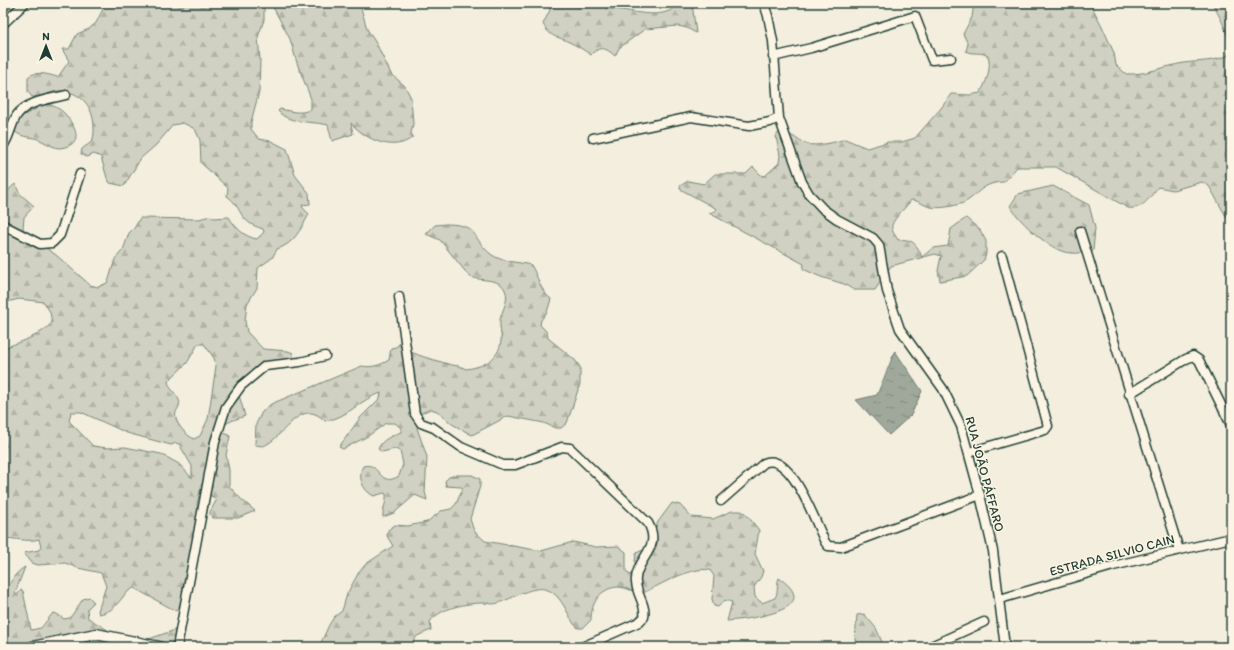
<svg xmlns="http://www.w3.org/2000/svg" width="1234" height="650" viewBox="0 0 1234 650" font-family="Itim,sans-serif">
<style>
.forest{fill:url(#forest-firs);stroke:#78877b;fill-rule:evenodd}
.water{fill:url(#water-ripples);stroke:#6c7d72}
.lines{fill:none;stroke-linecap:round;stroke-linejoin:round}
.minor-casing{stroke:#1f3d34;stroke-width:11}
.major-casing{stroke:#1f3d34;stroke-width:13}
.minor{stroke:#fcf5e5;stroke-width:8}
.major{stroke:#fcf5e5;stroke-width:10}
.labels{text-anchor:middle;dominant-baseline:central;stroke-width:3;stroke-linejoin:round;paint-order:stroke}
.street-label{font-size:13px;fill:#1f3d34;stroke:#fcf5e5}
</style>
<defs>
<pattern id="forest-firs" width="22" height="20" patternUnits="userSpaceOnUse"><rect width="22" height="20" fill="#d0d1c2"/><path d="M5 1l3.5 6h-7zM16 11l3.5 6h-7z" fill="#b2b4a7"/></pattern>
<pattern id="water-ripples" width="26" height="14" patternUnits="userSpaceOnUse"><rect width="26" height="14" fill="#a0a89b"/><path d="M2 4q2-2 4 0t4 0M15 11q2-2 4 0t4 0" fill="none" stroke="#828a7f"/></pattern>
</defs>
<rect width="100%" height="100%" fill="#f3eede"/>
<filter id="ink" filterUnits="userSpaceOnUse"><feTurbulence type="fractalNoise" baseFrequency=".025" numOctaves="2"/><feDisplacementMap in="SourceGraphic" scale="8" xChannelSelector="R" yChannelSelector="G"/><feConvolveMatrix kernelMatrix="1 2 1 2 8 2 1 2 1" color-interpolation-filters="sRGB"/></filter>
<g filter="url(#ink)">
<path class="forest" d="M 106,3 L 264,3 L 264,20 L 258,37 L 260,60 L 259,92 L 251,122 L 251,129 L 259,139 L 271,141 L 287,149 L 295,175 L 309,193 L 310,204 L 302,205 L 303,208 L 309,214 C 301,229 294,244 277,249 L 272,258 L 258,268 L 257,288 L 247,304 L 245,321 L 247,332 L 263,349 L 288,351 L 293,353 L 293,357 L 288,361 L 258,370 L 239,395 L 245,416 C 237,419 223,422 220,431 L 230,436 L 226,455 L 229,470 L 229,486 L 242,500 L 255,511 L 238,518 L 213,518 L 210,515 L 210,512 L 217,499 L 209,495 L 205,488 L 200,491 L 197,504 L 199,522 L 184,606 L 176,611 L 134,588 C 120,594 119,611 99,614 L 98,611 L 106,586 L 101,573 L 78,568 L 65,563 L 38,565 L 32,563 L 24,553 L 39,550 L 41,547 L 39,539 C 27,543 15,537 3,539 L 3,348 C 21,342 38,337 52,323 L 50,312 L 44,302 L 19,299 L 3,303 L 3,195 L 15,184 L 20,194 L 34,206 L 24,217 L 23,228 L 30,237 L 56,255 L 90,285 L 98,287 L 107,283 L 109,279 L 115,259 L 123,250 L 129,233 L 135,227 L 140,218 L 199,219 L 210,216 L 214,218 L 229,217 C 235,227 244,237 257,239 L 264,232 L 263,229 C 236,221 244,208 227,196 L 228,188 L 201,163 L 200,140 L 195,129 L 183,123 L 173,125 L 156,145 L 141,158 L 124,186 L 110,183 L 107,178 L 101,157 L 94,154 L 87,157 L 81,154 L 82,149 C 85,146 90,144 92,141 C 94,137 94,133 94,129 C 94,110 85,95 65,91 C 54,89 44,97 32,97 L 28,92 L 28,77 C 36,70 49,75 58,77 L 69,61 L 62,49 L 69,49 L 77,34 L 89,29 L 96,23 ZM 198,344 L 204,344 L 214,358 L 216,366 L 208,419 L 200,436 L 194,439 C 186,435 173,422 176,412 C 178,408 181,404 179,400 C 176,393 169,389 168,381 L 187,363 ZM 71,412 L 81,412 L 127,433 L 171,445 L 176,443 L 179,444 L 192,466 L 192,478 L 179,464 L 161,454 L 125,447 L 107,448 L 93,446 L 69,421 Z
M 273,3 L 362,3 L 361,8 L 367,29 L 377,45 L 391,74 L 405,86 L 411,98 L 413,124 L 411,133 L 413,137 C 394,153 366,140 351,123 L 353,134 L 332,141 L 328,125 C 313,121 288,124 278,111 L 280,109 C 291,111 301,115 311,109 L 311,99 L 297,63 L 290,39 L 273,7 Z
M 548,3 L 606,3 L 606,9 C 631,8 661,24 680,3 L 692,3 L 696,33 L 687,28 L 678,26 L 645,29 L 619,48 L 615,56 C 606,48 600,45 591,55 C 584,50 576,45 569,42 C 556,35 551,39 543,24 L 550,10 Z
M 974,3 L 1090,3 L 1102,26 L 1114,53 L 1116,65 L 1126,74 C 1146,75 1164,66 1184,63 C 1198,61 1213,62 1227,56 C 1234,41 1220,17 1212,3 L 1231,3 L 1231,225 L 1209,186 L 1202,182 L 1173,190 L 1158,187 C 1150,197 1143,210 1128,208 L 1056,167 L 1017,167 L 1004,182 C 979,182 976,200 960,204 C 949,207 935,210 925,205 C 920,203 917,200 911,200 C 907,207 890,221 892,228 C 892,232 896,236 898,240 C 912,238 917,244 922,257 L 933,248 L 948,246 L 951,229 L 966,218 L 980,230 L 986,241 L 986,254 L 984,260 L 967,276 L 940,281 L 938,271 L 941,256 L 935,254 L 891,266 L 875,290 L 854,290 L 844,284 L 821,277 L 803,269 L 804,264 L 709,213 L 715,211 L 717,209 L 680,189 L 680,186 L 688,181 L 704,184 L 715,174 L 746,174 L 753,167 L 761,175 L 765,176 L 779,163 L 780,155 L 776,137 L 778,133 C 795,133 794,140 807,144 C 815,147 837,142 845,139 L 867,148 L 888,142 L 902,142 L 915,138 L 942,107 L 951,94 L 970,95 L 980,93 C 986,84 992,67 988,56 C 981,51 972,55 966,51 L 968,44 L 963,34 L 972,17 Z
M 43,102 C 51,105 60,108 65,114 C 72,123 83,138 70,145 C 66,147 62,148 58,148 C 50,146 45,142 38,139 C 29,136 19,138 13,129 L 16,119 L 36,109 Z
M 1053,186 L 1089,205 L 1095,228 L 1093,251 C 1082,253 1069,255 1059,250 C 1043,243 1019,221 1010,206 L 1018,194 Z
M 446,224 C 480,224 471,239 492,255 C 502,262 519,262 531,265 C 538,276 540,291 551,299 L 547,312 L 541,320 L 540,325 L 547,332 L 548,338 L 575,360 L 580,367 L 580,384 L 567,423 L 561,428 L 555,428 L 544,423 L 508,416 L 472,435 L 452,424 L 437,411 L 431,409 L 421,413 L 418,419 L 417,428 L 427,457 L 425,492 L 427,500 L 415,495 L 394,513 L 383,517 C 382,509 387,503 386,494 L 384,493 L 374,496 C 363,491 357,477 363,466 C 381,461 378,489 399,476 L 403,464 L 400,451 L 395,449 L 382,452 L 378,449 C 382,439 392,436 401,432 L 401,428 L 395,423 L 386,423 L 368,436 L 343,449 L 339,447 L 360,418 L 380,398 L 381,393 C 360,399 348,418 325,421 C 300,395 283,440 263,446 L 255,445 L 256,424 L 262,412 L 271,404 L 362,366 C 372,368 381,365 389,360 L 391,348 L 396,347 L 401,342 L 402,347 C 416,356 432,359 448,364 C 455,366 459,365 466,369 C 482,367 499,360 501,341 C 502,334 499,327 500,320 C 502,309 510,300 505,290 C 500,277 479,282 469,276 L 440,240 L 426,234 L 435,225 Z
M 456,475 L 472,475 L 480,479 L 480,486 L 470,519 L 474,531 L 485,541 L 541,551 L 573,542 L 596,547 L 618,546 L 626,552 L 626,571 L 630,575 L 634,571 L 636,553 L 648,548 L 658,522 L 672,503 L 680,505 L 691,517 L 713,519 L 732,511 L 741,511 L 745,513 L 759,530 L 755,554 L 763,571 L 761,577 L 754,587 L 755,597 L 762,603 L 775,598 C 779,591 776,585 779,578 C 826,610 750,619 727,621 L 732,602 L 725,600 L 718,607 L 714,606 L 712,599 L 714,576 L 710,570 C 691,566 660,585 643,593 C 634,593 626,587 618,587 C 600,588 591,603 591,620 L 583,628 L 578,628 L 574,624 C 567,613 561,595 548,590 C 534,584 512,599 498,603 C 493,605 488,603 483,603 C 467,603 439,608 430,622 L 431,630 L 417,636 L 410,647 L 319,647 L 329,625 L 334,617 L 342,611 L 347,594 L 359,572 L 366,564 L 393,546 L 387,536 L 388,530 L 395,525 L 408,526 L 427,522 L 441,511 L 451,509 L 456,504 L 463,488 L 461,487 L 446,486 L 445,481 L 449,477 Z
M 25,567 L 15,593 L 17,595 L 21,590 L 23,591 L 31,630 L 41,628 L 53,613 L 57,614 L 64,619 L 70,618 L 83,599 L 89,597 L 94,602 L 87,609 L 88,618 L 114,634 L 75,640 L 77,644 L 81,646 L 102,644 L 127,647 L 3,647 C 3,619 0,581 25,567 Z
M 864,614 L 876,628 L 884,647 L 860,647 L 855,640 L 857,615 Z
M 175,630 L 177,635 L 171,647 L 154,647 L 146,640 Z"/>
<path class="water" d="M 895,351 L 922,391 L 911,415 L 889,435 L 856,400 L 877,395 Z"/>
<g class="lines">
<g class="minor-casing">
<path id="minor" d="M 764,3 L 768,16 L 773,41 L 779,118 L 802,182 L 809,194 L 823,209 L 837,219 L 873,238 L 879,245 L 887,291 L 900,329 L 943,389 L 961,426 L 980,495 L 993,551 L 1005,647
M 3,24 L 25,3
M 773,57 L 811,48 L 915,16 L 932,60 L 951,58
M 593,138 L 691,117 L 749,126 L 770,122 L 779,118
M 3,146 C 10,137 11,124 17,115 C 27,101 51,99 66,95
M 3,225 L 40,244 L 52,243 L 60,235 L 80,174
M 1080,231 L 1179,550
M 399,297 L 415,414 L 421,423 L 434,428 L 461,447 L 503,465 L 515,465 L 562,447 L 570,448 L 648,523 C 662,548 638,557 636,578 C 634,592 647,604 644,617 L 639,622 L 582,647
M 1129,394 L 1186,359 L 1193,356 L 1199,360 L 1231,425
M 969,452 L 1045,430 L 1048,426 L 1002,256
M 721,501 L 764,463 C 791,450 816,524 825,542 L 828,546 L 841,547 L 980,495
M 1000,599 L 1113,566 L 1231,538
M 177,647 L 215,442 L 226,407 L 241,386 L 265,366 L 300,362 L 325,356
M 929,647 L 984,622"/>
</g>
<g class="major-casing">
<path id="major" d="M 32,647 L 96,634 L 159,647"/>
</g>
<use href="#minor" class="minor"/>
<use href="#major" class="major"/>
</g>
</g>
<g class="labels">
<g class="street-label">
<text transform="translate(985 474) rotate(75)">RUA JOÃO PÁFFARO</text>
<text transform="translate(1112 555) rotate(-15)">ESTRADA SILVIO CAIN</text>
</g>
</g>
<rect width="1234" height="650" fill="none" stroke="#fcf5e5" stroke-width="16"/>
<rect x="8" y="8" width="1218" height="634" fill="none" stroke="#1f3d34" stroke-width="1.5" filter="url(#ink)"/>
<g transform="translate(46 46)" stroke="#fcf5e5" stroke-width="3" paint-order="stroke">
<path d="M0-3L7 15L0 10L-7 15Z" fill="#1f3d34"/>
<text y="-6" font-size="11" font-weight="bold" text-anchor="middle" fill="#1f3d34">N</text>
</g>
</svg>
